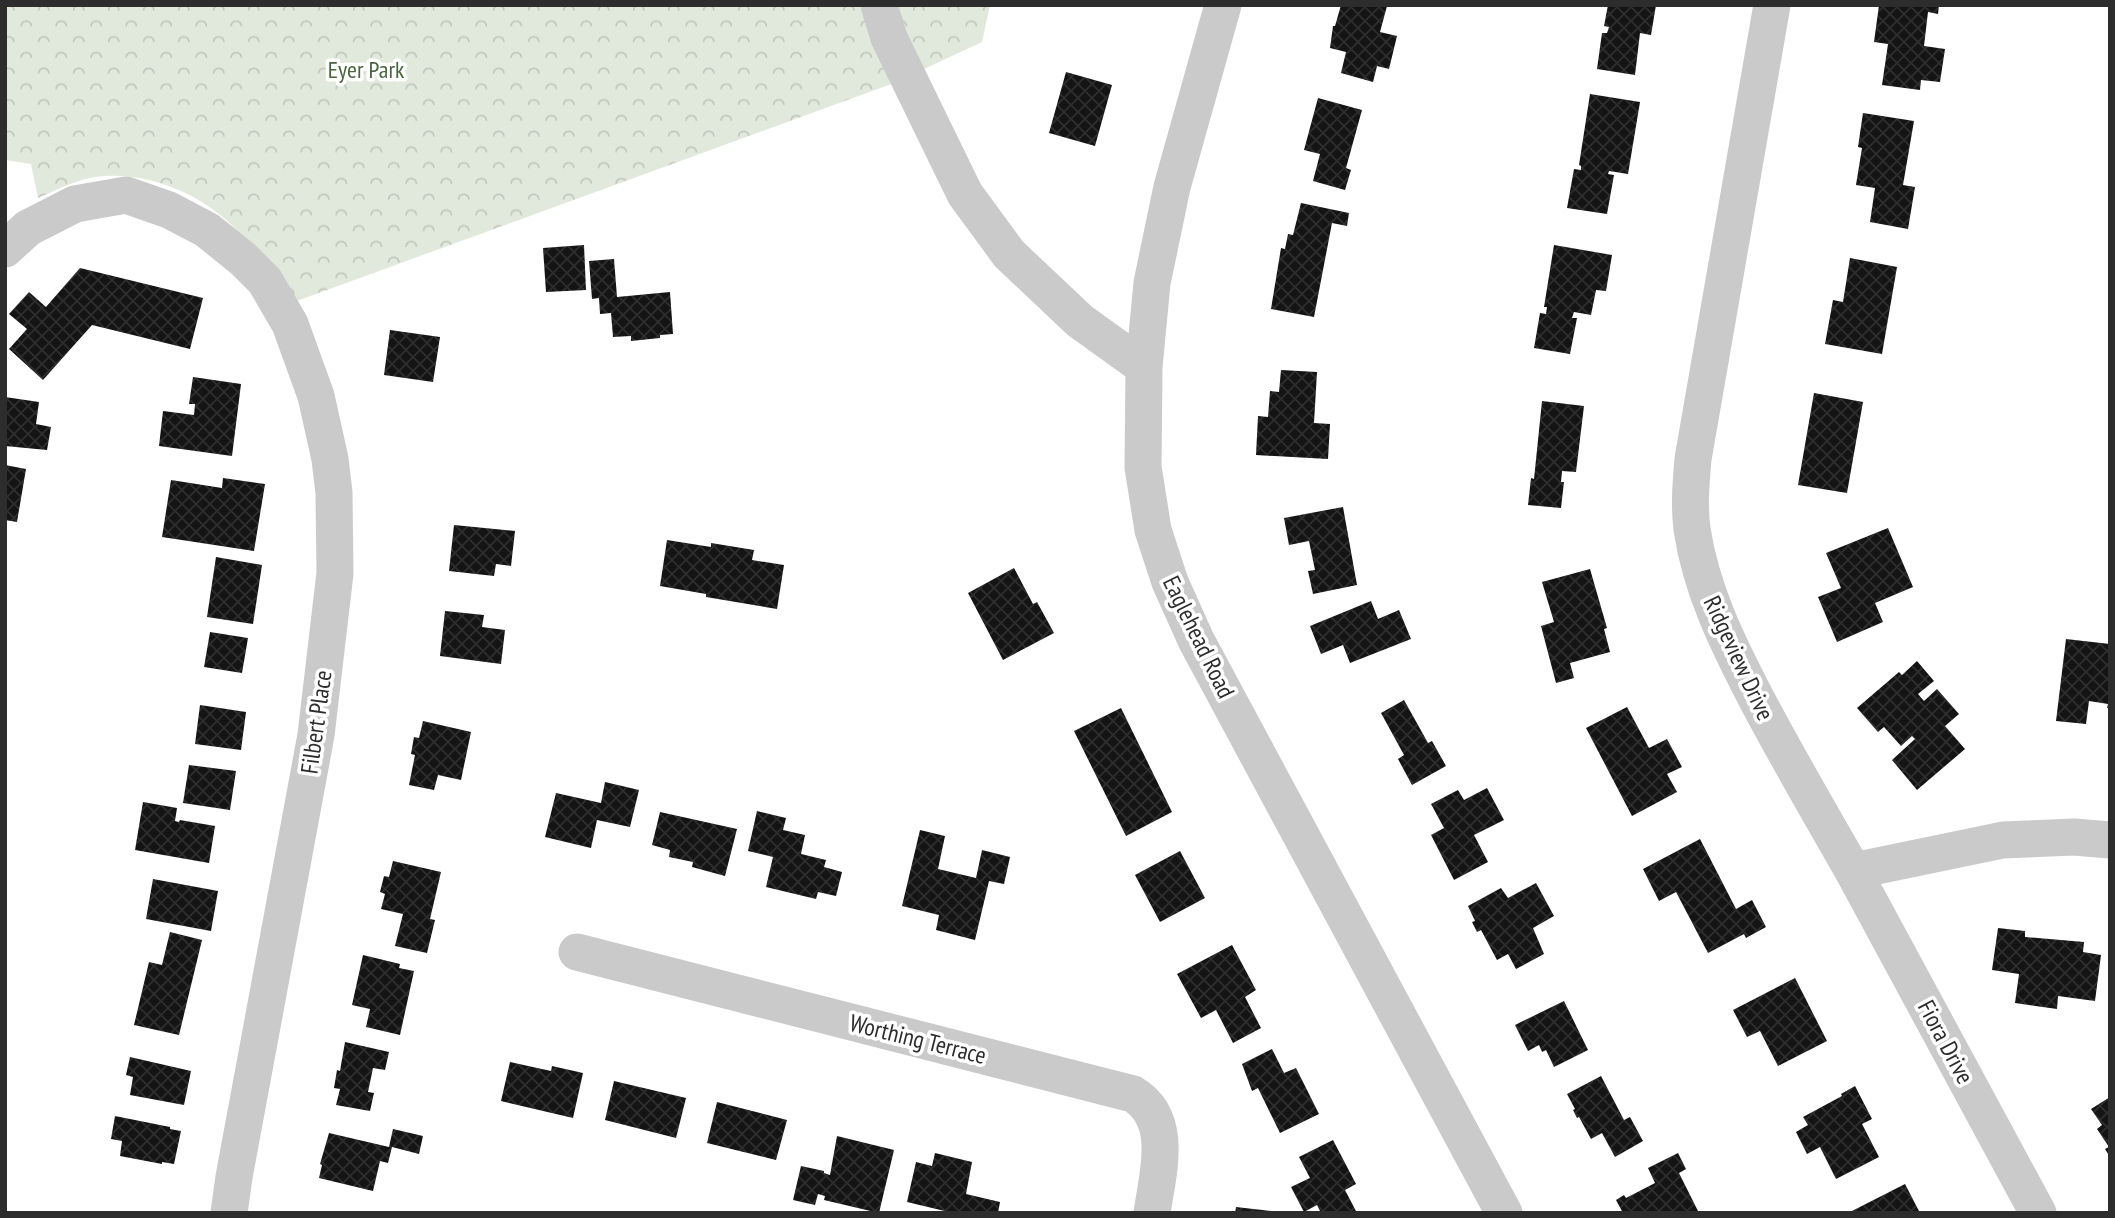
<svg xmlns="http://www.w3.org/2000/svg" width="2115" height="1218" viewBox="0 0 2115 1218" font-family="'PT Sans Narrow',sans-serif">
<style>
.forest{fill:url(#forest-crowns)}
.building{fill:url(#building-cross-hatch)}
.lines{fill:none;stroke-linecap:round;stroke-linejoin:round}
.minor{stroke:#cacaca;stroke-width:37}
.labels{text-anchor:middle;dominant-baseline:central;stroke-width:7;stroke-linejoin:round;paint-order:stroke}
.park-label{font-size:24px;fill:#4a633f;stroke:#fff}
.street-label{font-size:24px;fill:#2d2d2d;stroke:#fff}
</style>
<defs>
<pattern id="forest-crowns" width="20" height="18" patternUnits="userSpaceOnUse" patternTransform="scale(1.75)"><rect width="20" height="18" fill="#e1e9dc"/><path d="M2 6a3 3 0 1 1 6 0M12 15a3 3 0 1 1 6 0" fill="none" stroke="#c1c8bd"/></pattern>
<pattern id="building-cross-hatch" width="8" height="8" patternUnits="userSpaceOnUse" patternTransform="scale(1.75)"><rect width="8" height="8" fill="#141414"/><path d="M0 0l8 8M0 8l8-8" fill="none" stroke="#2e2e2e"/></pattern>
</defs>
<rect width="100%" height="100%" fill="#fff"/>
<path class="forest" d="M 5,5 L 990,5 L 982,42 L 894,83 L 294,302 C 278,281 262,258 244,238 C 211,199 157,173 105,176 C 81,177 59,189 38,198 L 31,164 L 5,160 Z"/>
<path class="building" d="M 1341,5 L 1387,6 L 1380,32 L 1397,36 L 1389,69 L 1377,66 L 1373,82 L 1341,73 L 1346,52 L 1330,48 L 1333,26 L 1335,26 Z
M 1608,5 L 1656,5 L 1651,35 L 1640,33 L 1635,75 L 1597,69 L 1602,33 L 1607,33 L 1609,27 L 1604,26 Z
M 1879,5 L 1939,5 L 1938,14 L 1928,12 L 1924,46 L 1945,49 L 1940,82 L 1921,80 L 1920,90 L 1882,85 L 1888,44 L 1874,42 Z
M 1066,72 L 1112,85 L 1095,146 L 1049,133 Z
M 1590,94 L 1640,102 L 1628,174 L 1609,171 L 1608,174 L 1614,175 L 1607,214 L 1567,208 L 1574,169 L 1581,170 L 1581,166 L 1579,165 Z
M 1318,98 L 1362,110 L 1346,168 L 1351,170 L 1345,190 L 1313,181 L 1320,154 L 1304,150 Z
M 1863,113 L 1914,121 L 1903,185 L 1915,187 L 1908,229 L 1870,222 L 1875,188 L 1856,185 L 1862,148 L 1858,147 Z
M 1301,203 L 1349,213 L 1347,226 L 1332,223 L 1314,317 L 1271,309 L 1281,248 L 1285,249 L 1288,234 L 1293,235 Z
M 584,245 L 586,290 L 546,292 L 543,248 Z
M 1554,245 L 1612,255 L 1606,291 L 1596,290 L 1591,315 L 1574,312 L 1572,318 L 1577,318 L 1570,354 L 1534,348 L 1540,313 L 1546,314 L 1547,307 L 1544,307 Z
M 1850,258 L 1897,267 L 1882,354 L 1825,344 L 1833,300 L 1843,302 Z
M 614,259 L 617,297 L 670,292 L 673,334 L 660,335 L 660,338 L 631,341 L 631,336 L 613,337 L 611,313 L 600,314 L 599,298 L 592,299 L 589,261 Z
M 80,268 L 203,298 L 190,349 L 92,325 L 43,380 L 9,349 L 27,329 L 9,314 L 29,292 L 46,307 Z
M 390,330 L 440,337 L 433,382 L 384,375 Z
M 1281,370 L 1317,372 L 1314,423 L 1330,424 L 1328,459 L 1256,455 L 1258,416 L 1268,417 L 1270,391 L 1279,392 Z
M 193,377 L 241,384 L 232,456 L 159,446 L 163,411 L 194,415 L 195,404 L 189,404 Z
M 1814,393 L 1863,402 L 1847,493 L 1798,485 Z
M 5,397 L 39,402 L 36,424 L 51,427 L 47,450 L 5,446 Z
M 1542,401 L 1584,406 L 1576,472 L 1562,471 L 1561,482 L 1564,482 L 1561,508 L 1528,505 L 1531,478 L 1534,479 Z
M 5,465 L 26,469 L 17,522 L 5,520 Z
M 223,478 L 265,484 L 254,551 L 162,537 L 171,480 L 222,488 Z
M 1343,507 L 1357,585 L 1313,594 L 1308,571 L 1315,570 L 1309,541 L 1289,545 L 1284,518 Z
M 454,525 L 515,531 L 511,566 L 496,564 L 494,576 L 449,571 Z
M 1888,528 L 1913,587 L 1875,603 L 1883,622 L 1837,642 L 1818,597 L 1841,588 L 1826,553 Z
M 667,540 L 711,547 L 711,543 L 754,550 L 752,560 L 784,565 L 777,609 L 706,597 L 706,594 L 660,586 Z
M 216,557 L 262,565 L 253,624 L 207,617 Z
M 1014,568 L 1033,604 L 1037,602 L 1054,633 L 1003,660 L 968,593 Z
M 1590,569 L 1607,628 L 1604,629 L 1610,652 L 1570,663 L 1574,678 L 1556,683 L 1541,626 L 1554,622 L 1542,582 Z
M 1371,601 L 1378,619 L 1399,610 L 1411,639 L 1350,663 L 1343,645 L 1321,654 L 1310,626 Z
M 445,611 L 484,615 L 482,627 L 505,630 L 501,664 L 440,656 Z
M 210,632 L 248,638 L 242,673 L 204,667 Z
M 2066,639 L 2110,644 L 2110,708 L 2107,708 L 2108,704 L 2089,701 L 2086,724 L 2056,721 Z
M 1917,661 L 1934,681 L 1918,694 L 1924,701 L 1937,689 L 1959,714 L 1945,726 L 1965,749 L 1917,790 L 1892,760 L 1915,739 L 1912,736 L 1901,746 L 1884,727 L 1878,732 L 1857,708 L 1899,672 L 1902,675 Z
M 1404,700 L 1428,743 L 1432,741 L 1446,766 L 1412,785 L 1398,759 L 1404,755 L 1381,713 Z
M 200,705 L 246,712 L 241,750 L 195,744 Z
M 1627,707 L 1649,748 L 1667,739 L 1682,767 L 1667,774 L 1677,792 L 1632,816 L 1586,728 Z
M 1121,708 L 1172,812 L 1126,836 L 1074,731 Z
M 423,721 L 471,732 L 461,780 L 438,775 L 434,790 L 409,785 L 415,755 L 411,754 L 414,737 L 419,738 Z
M 189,765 L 236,771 L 230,810 L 183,803 Z
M 605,782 L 639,790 L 630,827 L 597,820 L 591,848 L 545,837 L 556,793 L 601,803 Z
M 1487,788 L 1504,820 L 1474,835 L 1488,862 L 1454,880 L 1431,835 L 1444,828 L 1431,804 L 1458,790 L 1464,800 Z
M 143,802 L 177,808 L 175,821 L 179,822 L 180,820 L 215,826 L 209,863 L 135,850 Z
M 757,811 L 786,818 L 783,830 L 805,835 L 801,854 L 826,860 L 824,867 L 842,872 L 836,896 L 818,892 L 816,899 L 766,887 L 773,857 L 748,851 Z
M 660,812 L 737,829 L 725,876 L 692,867 L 693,862 L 669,857 L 670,850 L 652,845 Z
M 920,830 L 945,836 L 938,869 L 976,878 L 982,850 L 1010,857 L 1004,884 L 989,881 L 975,940 L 936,930 L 939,915 L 902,906 Z
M 1700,839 L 1736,909 L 1752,900 L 1766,927 L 1746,938 L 1744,934 L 1708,953 L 1676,892 L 1659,901 L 1643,869 Z
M 1180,851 L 1205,898 L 1160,922 L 1135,875 Z
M 393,861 L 441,872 L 430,919 L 435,920 L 427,953 L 395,946 L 403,914 L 381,909 L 385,894 L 380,892 L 384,876 L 389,877 Z
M 153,879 L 218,891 L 211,931 L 146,919 Z
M 1536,883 L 1554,916 L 1533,928 L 1544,954 L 1516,969 L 1508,954 L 1497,960 L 1481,930 L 1477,932 L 1472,922 L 1475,921 L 1468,906 L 1501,888 L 1508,898 Z
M 1998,928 L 2025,931 L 2025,937 L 2084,942 L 2083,952 L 2101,955 L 2095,1001 L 2058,996 L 2057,1009 L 2015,1003 L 2019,974 L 1992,970 Z
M 170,932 L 202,940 L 179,1035 L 134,1025 L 149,962 L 162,965 Z
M 1232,945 L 1256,990 L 1245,997 L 1261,1028 L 1233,1043 L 1216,1010 L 1201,1018 L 1177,974 Z
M 363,955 L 400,964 L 399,968 L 414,971 L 400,1035 L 366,1027 L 370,1009 L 352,1005 Z
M 1795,978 L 1827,1041 L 1778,1066 L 1760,1031 L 1747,1037 L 1733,1010 Z
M 1564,1001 L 1588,1050 L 1554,1067 L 1546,1050 L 1542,1052 L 1539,1045 L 1528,1051 L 1515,1025 Z
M 345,1042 L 389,1052 L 385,1070 L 373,1068 L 368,1092 L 374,1093 L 370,1111 L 336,1105 L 340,1089 L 334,1088 L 337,1070 L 340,1071 Z
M 1272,1049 L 1284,1073 L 1296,1068 L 1319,1114 L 1280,1133 L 1258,1088 L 1252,1091 L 1242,1064 Z
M 130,1057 L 191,1071 L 184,1105 L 130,1095 L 133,1077 L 126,1075 Z
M 510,1062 L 551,1071 L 552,1066 L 583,1073 L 573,1118 L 501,1101 Z
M 1601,1076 L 1624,1120 L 1630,1117 L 1643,1141 L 1615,1157 L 1602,1133 L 1591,1139 L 1579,1117 L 1577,1118 L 1573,1110 L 1575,1109 L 1567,1094 Z
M 614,1081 L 686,1098 L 676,1138 L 605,1120 Z
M 1855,1086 L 1872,1119 L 1862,1124 L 1879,1157 L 1836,1179 L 1820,1147 L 1807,1154 L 1796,1132 L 1808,1125 L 1803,1117 L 1842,1096 L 1841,1094 Z
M 2110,1097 L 2110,1157 L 2105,1149 L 2109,1147 L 2097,1129 L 2102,1125 L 2091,1109 Z
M 717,1102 L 787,1120 L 776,1160 L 707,1143 Z
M 115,1116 L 170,1127 L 170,1129 L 181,1131 L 174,1164 L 162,1162 L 162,1164 L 120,1156 L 122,1141 L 111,1139 Z
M 393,1129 L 423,1136 L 419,1154 L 392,1147 L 388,1163 L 380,1161 L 373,1191 L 319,1178 L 322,1165 L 320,1164 L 329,1133 L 389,1147 Z
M 837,1136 L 894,1150 L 879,1213 L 824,1200 L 825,1196 L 818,1194 L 815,1205 L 793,1200 L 801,1166 L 824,1171 L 824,1173 L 830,1175 Z
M 1333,1140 L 1356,1184 L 1345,1190 L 1357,1213 L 1321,1213 L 1317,1205 L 1304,1212 L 1291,1187 L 1310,1178 L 1299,1157 Z
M 935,1153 L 972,1162 L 966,1194 L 1000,1202 L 998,1213 L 953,1213 L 907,1202 L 916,1162 L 932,1166 Z
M 1678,1153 L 1686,1169 L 1679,1173 L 1699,1213 L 1623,1213 L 1616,1200 L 1624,1195 L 1626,1198 L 1655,1183 L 1648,1168 Z
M 1905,1184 L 1920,1213 L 1848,1213 Z
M 1236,1207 L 1271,1211 L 1271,1213 L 1235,1213 Z"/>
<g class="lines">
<path class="minor" d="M 879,5 L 889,38 L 965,194 L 1009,254 L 1080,321 L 1144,367
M 1223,5 L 1172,187 L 1152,283 L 1144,367 L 1143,467 L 1153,530 L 1170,582 L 1196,640 L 1504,1213
M 1772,5 L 1693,459 C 1691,482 1689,506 1692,529 C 1701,590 1728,644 1756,698 C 1787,757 1820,813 1853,871 L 2003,840 L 2074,837 L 2110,840
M 5,249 L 28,228 L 75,204 L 126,195 L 169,210 L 207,230 L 243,259 L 265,281 L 290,324 L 316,396 L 330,459 L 334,493 L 335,573 L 316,735 L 234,1177 L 229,1213
M 1853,871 L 2038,1213
M 577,952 L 1133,1094 C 1174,1119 1158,1172 1152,1213"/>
</g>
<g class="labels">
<g class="park-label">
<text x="366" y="69">Eyer Park</text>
</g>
<g class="street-label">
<text transform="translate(1199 637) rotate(64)">Eaglehead Road</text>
<text transform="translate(1739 658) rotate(65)">Ridgeview Drive</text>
<text transform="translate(316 722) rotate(-82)">Filbert Place</text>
<text transform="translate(918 1039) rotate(14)">Worthing Terrace</text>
<text transform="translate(1946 1042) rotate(62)">Fiora Drive</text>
</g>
</g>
<rect width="2115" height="1218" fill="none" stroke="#2d2d2d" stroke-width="14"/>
</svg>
